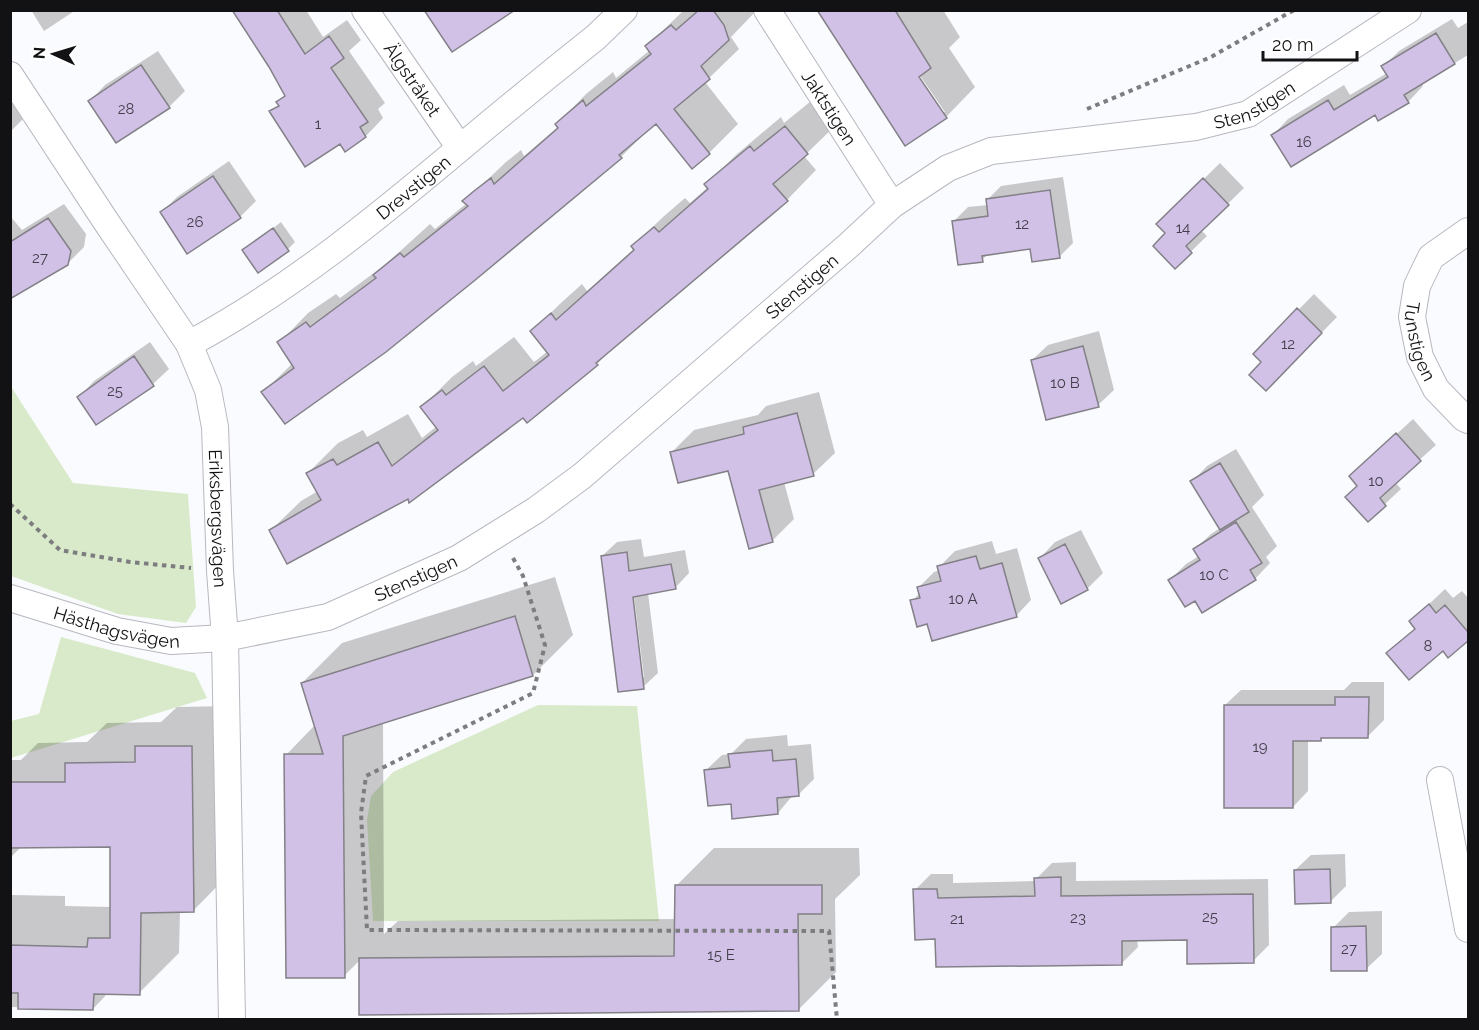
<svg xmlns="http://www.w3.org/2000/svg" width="1479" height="1030" viewBox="0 0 1479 1030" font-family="Raleway,sans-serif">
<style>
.green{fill:#d9eaca}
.shadow{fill:#0003;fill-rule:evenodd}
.building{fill:#d1c1e7;stroke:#838087;stroke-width:1.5}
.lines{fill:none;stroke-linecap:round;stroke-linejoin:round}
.street-casing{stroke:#b7b8c0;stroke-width:28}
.path{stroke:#7d7d80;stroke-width:4;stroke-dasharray:4.5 4.5;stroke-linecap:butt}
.street{stroke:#fff;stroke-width:26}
.labels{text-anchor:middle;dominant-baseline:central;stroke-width:4.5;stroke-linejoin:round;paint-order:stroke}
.number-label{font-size:15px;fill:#423e4a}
.street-label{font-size:18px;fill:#121215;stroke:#fff}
</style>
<rect width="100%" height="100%" fill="#fafbfe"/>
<path class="green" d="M 10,385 L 73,483 L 188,494 L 196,607 L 186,623 L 118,614 L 11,576 Z
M 61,637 L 195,673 L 207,698 L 11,758 L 11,721 L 39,714 Z
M 538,705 L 637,706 L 659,921 L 373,921 L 367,820 L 371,796 L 393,772 Z"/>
<path class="shadow" d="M 31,10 L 76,10 L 44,31 Z
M 234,10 L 306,10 L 323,37 L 347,20 L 361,40 L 349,51 L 385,103 L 378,109 L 383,118 L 366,136 L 346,150 L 341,142 L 276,109 L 280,105 L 278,102 L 286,94 Z
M 684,10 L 757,10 L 731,37 L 739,49 L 705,82 L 738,124 L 709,153 L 656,122 L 621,157 L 263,392 L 293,363 L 279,343 L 308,313 L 336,294 L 340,298 L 386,264 L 430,224 L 435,229 L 467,203 L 465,201 L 506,162 L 521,150 L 524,156 L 559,126 L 557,124 L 586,94 L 613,72 L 616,78 L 650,50 L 647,46 Z
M 817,10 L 943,10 L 960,37 L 949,48 L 975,87 L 946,117 ZM 916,70 L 945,112 L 941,112 L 914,71 Z
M 1452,19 L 1458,28 L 1468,22 L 1468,55 L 1422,83 L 1423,86 L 1408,102 L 1376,113 L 1273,135 L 1288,119 L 1344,85 L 1350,95 L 1387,73 L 1383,67 L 1399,51 Z
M 158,51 L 185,91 L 169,107 L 117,141 L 90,101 L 105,85 Z
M 816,97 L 837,124 L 804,156 L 816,170 L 787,200 L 622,339 L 597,364 L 527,421 L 524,416 L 408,497 L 271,530 L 301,501 L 318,491 L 308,473 L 338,443 L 363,430 L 367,437 L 408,414 L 422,438 L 437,426 L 422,407 L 452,377 L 473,361 L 476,366 L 514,337 L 534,362 L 548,351 L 532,331 L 562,302 L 582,284 L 587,291 L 635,248 L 633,246 L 663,217 L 685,198 L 690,203 L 708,187 L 706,184 L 736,155 L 781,117 L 784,123 Z
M 10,99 L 26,116 L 10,132 Z
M 229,161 L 256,201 L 240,217 L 188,251 L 162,212 L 177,197 Z
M 1220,163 L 1244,188 L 1201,230 L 1207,236 L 1175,267 L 1167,233 L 1158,224 Z
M 1063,177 L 1073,243 L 1059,257 L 1031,247 L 989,253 L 982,260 L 954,221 L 968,207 L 988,205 L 987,200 L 1001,186 Z
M 64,204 L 86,234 L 84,247 L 67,264 L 10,296 L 10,216 L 22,230 Z
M 281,222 L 295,242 L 288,249 L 244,251 Z
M 1314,294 L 1337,317 L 1266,389 L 1263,362 L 1255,354 Z
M 1099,331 L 1114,390 L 1098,405 L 1032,360 L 1048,345 Z
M 150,342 L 169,369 L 153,384 L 97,423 L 79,397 L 94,381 Z
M 819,392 L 835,453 L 813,474 L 784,482 L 794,519 L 772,541 L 729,469 L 672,452 L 694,430 L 758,415 L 766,406 Z
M 1413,419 L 1436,445 L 1395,482 L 1401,489 L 1368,520 L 1359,485 L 1351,476 Z
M 1236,449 L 1264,495 L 1252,507 L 1277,546 L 1266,557 L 1270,563 L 1255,579 L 1196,599 L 1170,580 L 1186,564 L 1199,556 L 1195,549 L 1211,534 L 1220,528 L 1192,482 L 1207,466 Z
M 1081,530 L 1103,573 L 1087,589 L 1040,558 L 1055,542 Z
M 641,539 L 644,557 L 685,550 L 689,573 L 675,588 L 648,593 L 658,673 L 643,687 L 602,556 L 617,542 ZM 633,589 L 644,677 L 641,677 L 630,590 Z
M 992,541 L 996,554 L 1017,548 L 1031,600 L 1016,616 L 928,622 L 912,601 L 920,593 L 919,587 L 934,572 L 940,570 L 939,567 L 955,551 Z
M 555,577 L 573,635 L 533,675 L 383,722 L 384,934 L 398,921 L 676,919 L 676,886 L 714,848 L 859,848 L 860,875 L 835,899 L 836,972 L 798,1010 L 360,960 L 344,976 L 286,755 L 315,725 L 302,683 L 342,643 Z
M 1445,589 L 1453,598 L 1462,591 L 1468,598 L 1468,639 L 1449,656 L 1443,649 L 1388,653 L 1416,628 L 1411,621 Z
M 1352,682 L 1384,682 L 1384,720 L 1368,736 L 1324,736 L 1320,740 L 1308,740 L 1308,791 L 1293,807 L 1225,705 L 1241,690 L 1344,690 Z
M 231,706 L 233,870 L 193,911 L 180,911 L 179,953 L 139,993 L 108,993 L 93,1009 L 10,1007 L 10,897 L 12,895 L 65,896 L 65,906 L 112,907 L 111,845 L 22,846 L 10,858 L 10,760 L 21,760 L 38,743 L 87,742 L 107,723 L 161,722 L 177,707 Z
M 787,735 L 788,746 L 811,744 L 814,779 L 798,795 L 793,795 L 778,813 L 732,802 L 706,770 L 722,755 L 731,754 L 746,739 Z
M 1345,854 L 1346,886 L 1330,902 L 1295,870 L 1311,855 Z
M 1076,862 L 1076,881 L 1268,879 L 1269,945 L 1253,961 L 1188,938 L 1137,939 L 1138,947 L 1122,963 L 936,938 L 915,890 L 931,874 L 953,874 L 953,883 L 1036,881 L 1036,879 L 1052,863 Z
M 1382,911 L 1382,954 L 1366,969 L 1333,928 L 1349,912 Z"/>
<path class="building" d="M 232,10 L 277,10 L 305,54 L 329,36 L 344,58 L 331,68 L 368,122 L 360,127 L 366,137 L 345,152 L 340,144 L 305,167 L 269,111 L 279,106 L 276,102 L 285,96 L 269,67 Z
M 424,10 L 515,10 L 452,52 Z
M 699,10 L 713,10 L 724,25 L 729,40 L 701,66 L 710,79 L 674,109 L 710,154 L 692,169 L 656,124 L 619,155 L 622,158 L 474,281 L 386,352 L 285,424 L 261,392 L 294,368 L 277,342 L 306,322 L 310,327 L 376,278 L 373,275 L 400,253 L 404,257 L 468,206 L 462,201 L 474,191 L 491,178 L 494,184 L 558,128 L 555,124 L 583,100 L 586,106 L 651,54 L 645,46 L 671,25 L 676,30 Z
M 817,10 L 895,10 L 931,68 L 919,77 L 947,118 L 905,146 Z
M 1436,33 L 1455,64 L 1404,95 L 1409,103 L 1378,121 L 1375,115 L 1291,167 L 1271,135 L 1328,100 L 1334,110 L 1388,77 L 1381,66 Z
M 141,65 L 170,108 L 116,143 L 88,101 Z
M 785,126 L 808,154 L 773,184 L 788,201 L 596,363 L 598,365 L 527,423 L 523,418 L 409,503 L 408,499 L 287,564 L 269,530 L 321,500 L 306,473 L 333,459 L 337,465 L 378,442 L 392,466 L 438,430 L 420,407 L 442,390 L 446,395 L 484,366 L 503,391 L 549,355 L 530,331 L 551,313 L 556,320 L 634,250 L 631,246 L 654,227 L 659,232 L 708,189 L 704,184 L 750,146 L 754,151 Z
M 213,176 L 241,218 L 187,254 L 160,212 Z
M 1203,178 L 1229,205 L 1186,246 L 1192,253 L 1175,269 L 1153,246 L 1165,233 L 1156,224 Z
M 1050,190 L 1060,258 L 1032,262 L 1030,249 L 982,256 L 983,262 L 958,265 L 952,221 L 988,216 L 986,199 Z
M 48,218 L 71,251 L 68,265 L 10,299 L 10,242 Z
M 273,228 L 289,251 L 258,273 L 242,250 Z
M 1297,308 L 1322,333 L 1266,391 L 1249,375 L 1261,362 L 1253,354 Z
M 1083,346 L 1099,407 L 1046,420 L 1031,360 Z
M 134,356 L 154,386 L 96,425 L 77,397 Z
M 797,413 L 814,476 L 759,490 L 773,542 L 749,549 L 728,471 L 678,483 L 670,452 L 744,434 L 743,427 Z
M 1396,433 L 1421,461 L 1380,498 L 1386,506 L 1368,522 L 1345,497 L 1357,486 L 1349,476 Z
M 1220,463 L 1249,512 L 1220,530 L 1190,481 Z
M 1236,522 L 1262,563 L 1250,570 L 1256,580 L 1202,613 L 1195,601 L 1185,607 L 1168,580 L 1200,560 L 1193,549 Z
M 1065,544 L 1088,590 L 1061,604 L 1038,558 Z
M 627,552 L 629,571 L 671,564 L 676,589 L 633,597 L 644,689 L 618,692 L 601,556 Z
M 976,556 L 980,569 L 1002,563 L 1017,617 L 932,641 L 927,624 L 917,627 L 910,600 L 920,598 L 917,587 L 941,581 L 937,566 Z
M 1429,604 L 1436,613 L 1445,605 L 1468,632 L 1468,641 L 1448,658 L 1443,651 L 1409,680 L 1386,653 L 1415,629 L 1409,621 Z
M 515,616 L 533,676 L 343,736 L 345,978 L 286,978 L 284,754 L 323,754 L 301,683 Z
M 1335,697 L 1369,697 L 1368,738 L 1321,738 L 1321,741 L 1293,741 L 1293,808 L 1224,808 L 1224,705 L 1335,705 Z
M 135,746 L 192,746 L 194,912 L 141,913 L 140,995 L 94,994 L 93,1010 L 18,1009 L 18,993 L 10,993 L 10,945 L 87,947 L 88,938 L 110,938 L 110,847 L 10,848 L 10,782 L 65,782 L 65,763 L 135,762 Z
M 772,750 L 773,761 L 796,759 L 799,796 L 777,798 L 778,814 L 732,819 L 731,804 L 708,806 L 704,770 L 730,767 L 728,754 Z
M 1330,869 L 1331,903 L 1295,904 L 1294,870 Z
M 1061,877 L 1061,896 L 1253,894 L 1254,963 L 1187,964 L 1187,940 L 1122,941 L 1122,965 L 936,967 L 935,939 L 915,940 L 913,889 L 937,889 L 938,898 L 1035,896 L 1034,878 Z
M 675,885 L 822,885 L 822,914 L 798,914 L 799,1011 L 359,1015 L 359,958 L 674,956 Z
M 1366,926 L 1367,971 L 1331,971 L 1331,927 Z"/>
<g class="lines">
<g class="street-casing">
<g id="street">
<path id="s1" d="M 365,10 L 460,148"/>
<path id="s2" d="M 767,10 L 892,205"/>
<path id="s3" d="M 10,75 L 105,220 L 189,344 L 208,390 L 215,427 L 220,571 L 225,638 L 232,1020"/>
<path id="s4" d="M 1468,231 L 1431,257 L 1417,286 L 1412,317 L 1420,357 L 1436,389 L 1464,418 L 1468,420"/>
<path id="s5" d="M 189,344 C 290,290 378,217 465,144 C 508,108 552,72 596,37 L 624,10"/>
<path id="s6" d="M 10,598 L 117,631 L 171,641 L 225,638 L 328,617 L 459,558 L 536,510 L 582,476 L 849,245 L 892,205 L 948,168 L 991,151 L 1196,127 L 1248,114 L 1408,10"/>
<path d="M 1440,780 L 1468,929"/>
</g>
</g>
<path class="path" d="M 1087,109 L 1211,57 L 1294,10
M 10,504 L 60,550 L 130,562 L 191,568
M 513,558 L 523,576 L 545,645 L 533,693 L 366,776 L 361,813 L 367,930 L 829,931 L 837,1020"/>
<use href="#street" class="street"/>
</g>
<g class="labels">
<g class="number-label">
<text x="126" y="109">28</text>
<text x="318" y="124">1</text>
<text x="1304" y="142">16</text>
<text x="195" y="222">26</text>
<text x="1022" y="224">12</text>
<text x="1183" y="228">14</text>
<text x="40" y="258">27</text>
<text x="1288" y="344">12</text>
<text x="1065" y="383">10 B</text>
<text x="115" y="391">25</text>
<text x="1376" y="481">10</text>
<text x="1214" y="575">10 C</text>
<text x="963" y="599">10 A</text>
<text x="1428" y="646">8</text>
<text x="1260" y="747">19</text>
<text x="1210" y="917">25</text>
<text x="1078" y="918">23</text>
<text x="957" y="919">21</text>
<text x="1349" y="949">27</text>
<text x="721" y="955">15 E</text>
</g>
<g class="street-label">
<text stroke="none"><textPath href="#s1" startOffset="84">Älgstråket</textPath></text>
<text stroke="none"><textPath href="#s6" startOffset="1412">Stenstigen</textPath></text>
<text stroke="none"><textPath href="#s2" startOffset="116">Jaktstigen</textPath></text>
<text stroke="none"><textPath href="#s5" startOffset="274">Drevstigen</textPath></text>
<text stroke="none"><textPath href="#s6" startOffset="908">Stenstigen</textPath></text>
<text stroke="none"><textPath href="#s4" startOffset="134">Tunstigen</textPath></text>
<text stroke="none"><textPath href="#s3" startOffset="502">Eriksbergsvägen</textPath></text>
<text stroke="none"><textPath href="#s6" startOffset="422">Stenstigen</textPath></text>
<text stroke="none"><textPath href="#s6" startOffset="111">Hästhagsvägen</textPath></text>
</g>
</g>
<rect width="1479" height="1030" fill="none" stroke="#121215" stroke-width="24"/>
<g transform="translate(54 54) rotate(274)" stroke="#ffffff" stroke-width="4.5" paint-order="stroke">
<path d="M0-4.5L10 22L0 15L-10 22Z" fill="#121215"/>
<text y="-9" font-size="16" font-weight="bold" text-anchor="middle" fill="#121215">N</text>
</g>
<path d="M1263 51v9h94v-9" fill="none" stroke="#121215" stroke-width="3"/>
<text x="1272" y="51" font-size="18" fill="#121215" stroke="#ffffff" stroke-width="4.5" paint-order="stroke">20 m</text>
</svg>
